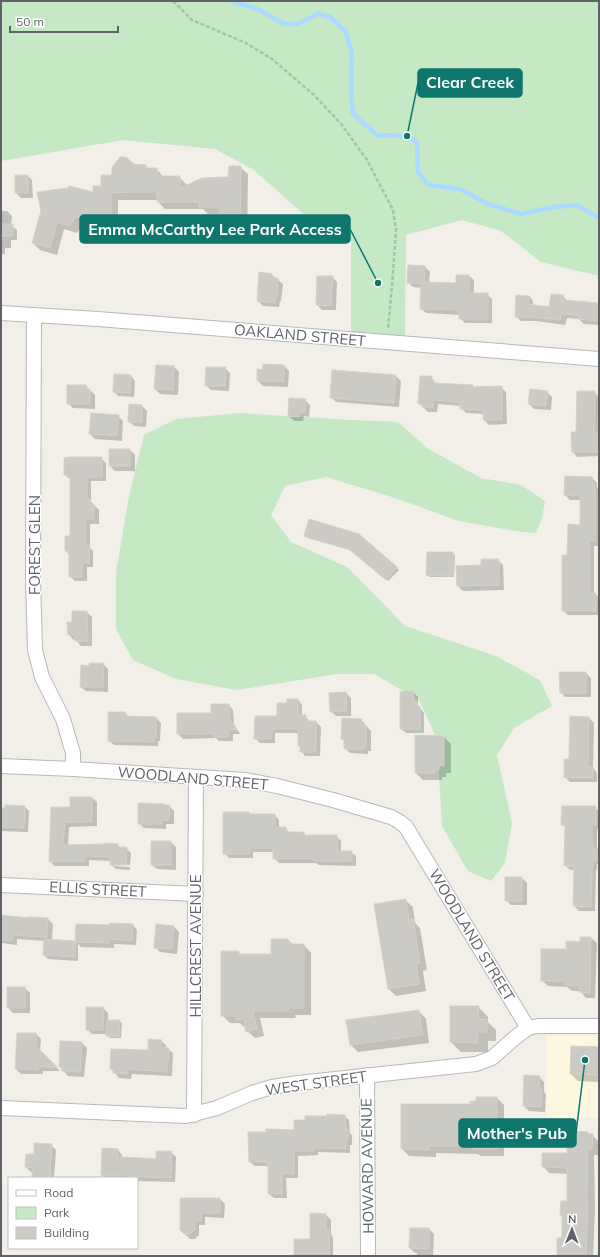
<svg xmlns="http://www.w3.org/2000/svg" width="600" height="1257" viewBox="0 0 600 1257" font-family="Mulish,sans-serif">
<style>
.commercial{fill:#fef7e0}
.green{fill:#c5e8c5}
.shadow{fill:#0003}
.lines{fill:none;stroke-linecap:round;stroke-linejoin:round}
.stream{stroke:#aadaff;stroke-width:4.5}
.building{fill:#cccac5;stroke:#d6d1c6}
.street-casing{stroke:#b5b8bc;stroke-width:16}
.path{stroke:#9cc7a9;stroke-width:2.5;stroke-dasharray:4 2;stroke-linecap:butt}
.street{stroke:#fff;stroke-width:14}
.labels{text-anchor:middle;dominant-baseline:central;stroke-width:3;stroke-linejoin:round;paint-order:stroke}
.street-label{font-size:15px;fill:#5f6368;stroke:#fff}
.leader{fill:none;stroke:#0f766e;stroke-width:1.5}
.callout-dot{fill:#0f766e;stroke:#fff;stroke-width:1.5}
.callout{fill:#0f766e;stroke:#0f766e;stroke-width:1.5}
.callout-label{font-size:16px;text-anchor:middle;font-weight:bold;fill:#fff}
</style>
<rect width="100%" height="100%" fill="#f1efe8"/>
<path class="commercial" d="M 547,1035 L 599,1036 L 599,1118 L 546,1117 Z"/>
<path class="green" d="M 1,1 L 599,1 L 599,276 L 541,262 L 501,231 L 462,220 L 406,235 L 405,336 L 351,332 L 351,243 L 308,218 L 254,170 L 215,149 L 123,140 L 1,161 Z
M 240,413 L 351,420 L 398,422 L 427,448 L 481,478 L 521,485 L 545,501 L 542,518 L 536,533 L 516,531 L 459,521 L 395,498 L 326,477 L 285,486 L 271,515 L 291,542 L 347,567 L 405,626 L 496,656 L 540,680 L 552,706 L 514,728 L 497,755 L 512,823 L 505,863 L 491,881 L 468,871 L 442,826 L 437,739 L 419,700 L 374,674 L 337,674 L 237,690 L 176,679 L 133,660 L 116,629 L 116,573 L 129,496 L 144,435 L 176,419 Z"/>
<path class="shadow" d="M 133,165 L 145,166 L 149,169 L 156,169 L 164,177 L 179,177 L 187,185 L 229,178 L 240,167 L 248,174 L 247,239 L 228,240 L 220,232 L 221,214 L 208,214 L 203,209 L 165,209 L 158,202 L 158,200 L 118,200 L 118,225 L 86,225 L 83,223 L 77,233 L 64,229 L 57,255 L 40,250 L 33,243 L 42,211 L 94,194 L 113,176 Z
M 16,176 L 28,176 L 32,180 L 33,198 L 21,198 L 16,193 Z
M 1,211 L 7,211 L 12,216 L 11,225 L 17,230 L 17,240 L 11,240 L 11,248 L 5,248 L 5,254 L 1,254 Z
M 425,267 L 430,272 L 429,283 L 457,284 L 469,276 L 474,280 L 474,294 L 487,294 L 492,299 L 492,323 L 465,323 L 460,318 L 460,315 L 426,313 L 421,308 L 422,288 L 413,287 L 408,282 Z
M 260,273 L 272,275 L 283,284 L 281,301 L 280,301 L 279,307 L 263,306 L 258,301 Z
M 332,277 L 337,282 L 336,310 L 322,310 L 317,305 Z
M 529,296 L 533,301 L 533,306 L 550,308 L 563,296 L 568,302 L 599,304 L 599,325 L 584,324 L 579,319 L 567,318 L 565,325 L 536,321 L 521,321 L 516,316 Z
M 284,366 L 289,371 L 288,387 L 263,386 L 258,381 L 263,371 Z
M 174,367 L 179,372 L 178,395 L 160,394 L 155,389 Z
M 225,368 L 230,373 L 229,391 L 211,390 L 206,385 Z
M 333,371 L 396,376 L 401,381 L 399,407 L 336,402 L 331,397 Z
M 131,376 L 135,381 L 134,397 L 118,396 L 114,391 Z
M 431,377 L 436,384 L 473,386 L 475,388 L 501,387 L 506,392 L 507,424 L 489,425 L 484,420 L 484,414 L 466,413 L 461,408 L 461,406 L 438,404 L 437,412 L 428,412 L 419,403 Z
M 86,386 L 95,395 L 95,409 L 73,408 L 68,403 Z
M 547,392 L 552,397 L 551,410 L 534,409 L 529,404 Z
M 594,392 L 599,397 L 599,456 L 577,457 L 573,452 Z
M 305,400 L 310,405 L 309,417 L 304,416 L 303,421 L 294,421 L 289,416 Z
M 142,406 L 147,411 L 146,427 L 134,426 L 129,421 Z
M 92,414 L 118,416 L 123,421 L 122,441 L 95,439 L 90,434 Z
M 130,450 L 135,455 L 135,471 L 115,471 L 110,466 Z
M 101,458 L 106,463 L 106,481 L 91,481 L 91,502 L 99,510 L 99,524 L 90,524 L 90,548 L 93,551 L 93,567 L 87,567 L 87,581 L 75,581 L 70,576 L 70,555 L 66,551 L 71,537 L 71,480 L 65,475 Z
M 566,477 L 592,478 L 597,483 L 597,488 L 599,490 L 599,546 L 594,546 L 594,594 L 599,597 L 599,615 L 568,615 L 563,610 L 568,556 L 581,526 L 581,500 L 570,500 L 565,495 Z
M 358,535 L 399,570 L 388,581 L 353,551 L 308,538 L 305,536 Z
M 452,553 L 455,555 L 454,577 L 430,577 L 427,575 Z
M 498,560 L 503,565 L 504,590 L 463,591 L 458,586 L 482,566 Z
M 87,612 L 92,617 L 92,646 L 81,646 L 76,640 L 74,640 L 69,635 L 73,623 Z
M 103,664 L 108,669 L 108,692 L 86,691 L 81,687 L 90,667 Z
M 586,673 L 591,678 L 591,697 L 565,697 L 561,692 Z
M 413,692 L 418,697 L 418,705 L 424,713 L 424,733 L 406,733 L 401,729 Z
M 346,693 L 351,698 L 351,716 L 336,716 L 331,711 Z
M 298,700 L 302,705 L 302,716 L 305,716 L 310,722 L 316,722 L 321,727 L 320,756 L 305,756 L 301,751 L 301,747 L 299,745 L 299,733 L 275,733 L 275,743 L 260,743 L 255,738 L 278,717 L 288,704 Z
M 229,705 L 233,710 L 234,724 L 240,734 L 233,734 L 233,741 L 219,741 L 216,738 L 183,739 L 178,734 Z
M 125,713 L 129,717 L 156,718 L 161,723 L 160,741 L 158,741 L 158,746 L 114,745 L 109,740 Z
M 589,718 L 594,723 L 593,768 L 597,773 L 597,782 L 570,782 L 565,777 L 570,760 Z
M 361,720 L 371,731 L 371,751 L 368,751 L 368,754 L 350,753 L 345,748 L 345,741 L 342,739 Z
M 444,737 L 451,744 L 451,773 L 446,773 L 446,777 L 442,777 L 442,780 L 423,780 L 416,773 Z
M 92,798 L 97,802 L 97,826 L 69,827 L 68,846 L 117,845 L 121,848 L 126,848 L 131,853 L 130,865 L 114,864 L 114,866 L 130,867 L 130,870 L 116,869 L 111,864 L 111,861 L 89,860 L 89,866 L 54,866 L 50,861 L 52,808 L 71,808 Z
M 165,806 L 169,806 L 174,811 L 174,824 L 166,824 L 166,829 L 144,828 L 139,823 Z
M 25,807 L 29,811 L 28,832 L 1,831 L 1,809 Z
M 595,808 L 599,811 L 599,829 L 597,829 L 597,849 L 599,849 L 599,864 L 597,864 L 597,870 L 596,870 L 595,911 L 579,911 L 574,906 L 575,870 L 570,870 L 565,865 L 566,827 L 562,824 Z
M 249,813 L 251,815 L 275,815 L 279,820 L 279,828 L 285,828 L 290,833 L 304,833 L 306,836 L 336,836 L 341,841 L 341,852 L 351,852 L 356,856 L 356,866 L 319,865 L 316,863 L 279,863 L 274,858 L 274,852 L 253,852 L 253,858 L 229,858 L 224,853 Z
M 171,842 L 176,847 L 176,870 L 157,869 L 152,865 Z
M 522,878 L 527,883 L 527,905 L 511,905 L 506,900 Z
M 405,900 L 413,907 L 415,923 L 420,928 L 427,970 L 423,971 L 426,991 L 396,996 L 389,989 Z
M 1,916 L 29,920 L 29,918 L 48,919 L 53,924 L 52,941 L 74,942 L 76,944 L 77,925 L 111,926 L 133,925 L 137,930 L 136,945 L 114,944 L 114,948 L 81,947 L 78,944 L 78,961 L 48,959 L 44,955 L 45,941 L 17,939 L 17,945 L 1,943 Z
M 174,927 L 179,932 L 177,954 L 160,952 L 155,947 Z
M 581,938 L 591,938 L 597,943 L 595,998 L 586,998 L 580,991 L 572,991 L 567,987 L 548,986 L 542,980 L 567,950 L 581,943 Z
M 288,940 L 294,945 L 304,945 L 311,953 L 311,1015 L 295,1015 L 296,1018 L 260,1018 L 264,1036 L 255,1038 L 247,1031 L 246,1027 L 244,1027 L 240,1023 L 230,1023 L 222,1015 L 238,952 L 241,955 L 272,955 Z
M 25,988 L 30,993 L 30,1013 L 13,1013 L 8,1008 Z
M 451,1007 L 478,1007 L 488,1017 L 488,1022 L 496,1030 L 496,1041 L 488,1041 L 488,1052 L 461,1052 L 451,1042 Z
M 103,1008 L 108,1013 L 108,1021 L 119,1021 L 122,1023 L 121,1038 L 110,1038 L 107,1034 L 92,1034 L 87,1029 Z
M 419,1011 L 426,1019 L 429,1043 L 358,1052 L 351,1045 Z
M 36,1034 L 41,1039 L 40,1052 L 60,1071 L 43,1071 L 43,1074 L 21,1074 L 16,1069 Z
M 161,1041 L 166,1045 L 166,1048 L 168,1049 L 173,1053 L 172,1076 L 132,1074 L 131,1079 L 119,1078 L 111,1068 L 149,1051 Z
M 61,1042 L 82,1043 L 87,1048 L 84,1077 L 68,1076 L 60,1067 Z
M 599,1048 L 599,1082 L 578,1081 L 571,1074 Z
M 525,1076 L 539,1077 L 544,1082 L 544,1092 L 546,1094 L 545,1112 L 529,1111 L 524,1106 Z
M 497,1098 L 504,1105 L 504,1156 L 481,1156 L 478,1154 L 436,1153 L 436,1157 L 409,1156 L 402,1149 L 471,1105 Z
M 344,1116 L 349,1120 L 350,1133 L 352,1135 L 352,1145 L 350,1145 L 350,1153 L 318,1152 L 318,1155 L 298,1156 L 298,1178 L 286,1178 L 287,1198 L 274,1198 L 269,1194 L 269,1166 L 255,1166 L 250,1162 L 295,1131 Z
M 588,1133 L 590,1135 L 592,1135 L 599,1142 L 599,1155 L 594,1155 L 595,1209 L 593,1256 L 558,1256 L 563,1239 L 563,1217 L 561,1215 L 568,1202 L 568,1174 L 549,1173 L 543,1166 L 568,1154 Z
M 51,1145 L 56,1150 L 54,1178 L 33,1178 L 34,1172 L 31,1172 L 26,1167 L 35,1155 Z
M 118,1150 L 122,1155 L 122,1158 L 157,1160 L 171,1152 L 176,1157 L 175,1182 L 137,1181 L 137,1178 L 105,1178 L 102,1175 Z
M 181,1199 L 220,1199 L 225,1204 L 224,1218 L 205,1217 L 205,1225 L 199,1225 L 199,1235 L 195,1239 L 190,1239 L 181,1230 Z
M 326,1215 L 331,1220 L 331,1234 L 333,1237 L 333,1256 L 295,1256 L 311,1240 Z
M 411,1229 L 429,1229 L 434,1234 L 433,1256 L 417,1256 L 417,1253 L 415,1253 L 410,1248 Z"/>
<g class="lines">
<path class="stream" d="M 231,1 L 257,9 L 284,24 L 297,24 L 318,14 L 330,17 L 346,32 L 352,54 L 351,92 L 353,114 L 377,135 L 407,136 L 417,142 L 418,172 L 428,185 L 460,189 L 488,204 L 521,214 L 554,207 L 577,205 L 594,215 L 599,217"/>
</g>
<path class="building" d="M 120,157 L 126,157 L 134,164 L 146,165 L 146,168 L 157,168 L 157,176 L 180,176 L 180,188 L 202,178 L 228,177 L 229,166 L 241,166 L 240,232 L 219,233 L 220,207 L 199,207 L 199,202 L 157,202 L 157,192 L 133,192 L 111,193 L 111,218 L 78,218 L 75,217 L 70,226 L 57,222 L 50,248 L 32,243 L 41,211 L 37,192 L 68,188 L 69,186 L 93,192 L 93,186 L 101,186 L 101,175 L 112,175 L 112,167 Z
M 15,175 L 28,175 L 28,193 L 15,193 Z
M 1,224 L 13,224 L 13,236 L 1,236 Z
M 408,265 L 425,266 L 424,282 L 456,283 L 456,275 L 469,275 L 469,293 L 488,293 L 488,319 L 459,319 L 459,310 L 420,309 L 421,283 L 407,283 Z
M 259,272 L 272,274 L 272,278 L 278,278 L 277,297 L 275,297 L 275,303 L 257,301 Z
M 317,276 L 333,276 L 331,306 L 316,305 Z
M 551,294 L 564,295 L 563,300 L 599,303 L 598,321 L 578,319 L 578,315 L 562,314 L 560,320 L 530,317 L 515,317 L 516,295 L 529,296 L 528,304 L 549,307 Z
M 263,364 L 284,365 L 284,382 L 257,381 L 257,369 L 262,370 Z
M 156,365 L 174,366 L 173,390 L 154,389 Z
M 206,367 L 226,367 L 225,386 L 205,386 Z
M 332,370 L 396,375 L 394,403 L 330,398 Z
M 114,374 L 131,375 L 130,393 L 113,392 Z
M 420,376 L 432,376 L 432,381 L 434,381 L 434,383 L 473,385 L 473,387 L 502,386 L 502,420 L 483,420 L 483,410 L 460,409 L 460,402 L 433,400 L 433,408 L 422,407 L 422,404 L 418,404 Z
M 67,385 L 86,385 L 86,389 L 90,389 L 90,404 L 67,404 Z
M 530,389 L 548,391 L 546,406 L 528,404 Z
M 577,391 L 595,391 L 594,432 L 599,432 L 599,452 L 572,452 L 571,432 L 576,432 Z
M 289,398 L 306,399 L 305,412 L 299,412 L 299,417 L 288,416 Z
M 129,404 L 142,405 L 142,422 L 128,422 Z
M 91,413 L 119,415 L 117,436 L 89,434 Z
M 109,449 L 130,449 L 130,466 L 109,466 Z
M 70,457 L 102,457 L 102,477 L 87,477 L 87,500 L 90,499 L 90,505 L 94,504 L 94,519 L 85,519 L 86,545 L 89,545 L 89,563 L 82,563 L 82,577 L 69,577 L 69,551 L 65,551 L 65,536 L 70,536 L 70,476 L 64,475 L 64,458 Z
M 565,476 L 592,477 L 592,484 L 595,484 L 595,541 L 589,541 L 590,593 L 596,593 L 596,611 L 562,611 L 562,555 L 567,555 L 568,524 L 580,525 L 580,496 L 564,495 Z
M 309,519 L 359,534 L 397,567 L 386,580 L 350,550 L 304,536 Z
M 427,552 L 453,552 L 453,576 L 426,575 Z
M 481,559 L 499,559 L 499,585 L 457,586 L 456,566 L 481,565 Z
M 72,611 L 87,611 L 88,641 L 75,641 L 75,635 L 68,635 L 67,622 L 72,622 Z
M 89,663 L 104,663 L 103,687 L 80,687 L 81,665 L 89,666 Z
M 559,672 L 586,672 L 586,693 L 560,693 Z
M 403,691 L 414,691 L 414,702 L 417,702 L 417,707 L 420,707 L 420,729 L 400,729 L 400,692 Z
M 346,692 L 347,711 L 330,712 L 329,693 Z
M 287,699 L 298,699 L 298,715 L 306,715 L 306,721 L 316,721 L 316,752 L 300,752 L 300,746 L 298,746 L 298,729 L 271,729 L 271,739 L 254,739 L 255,716 L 277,716 L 277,703 L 287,703 Z
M 211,704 L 229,704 L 229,718 L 237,730 L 228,730 L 229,737 L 214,737 L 214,734 L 177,734 L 177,713 L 211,713 Z
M 108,712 L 125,712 L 125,716 L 156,717 L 156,737 L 154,737 L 154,742 L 108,741 Z
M 570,716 L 589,717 L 588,767 L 593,767 L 593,778 L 564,778 L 564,759 L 569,759 Z
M 342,718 L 362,719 L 361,725 L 366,725 L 366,747 L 364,747 L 364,749 L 344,749 L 344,739 L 341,739 Z
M 415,735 L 444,736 L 444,766 L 439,765 L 439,770 L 435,770 L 435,773 L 415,773 Z
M 70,797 L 92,797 L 92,822 L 65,822 L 63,845 L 104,844 L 104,843 L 118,844 L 118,847 L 127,847 L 126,865 L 110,865 L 110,857 L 85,856 L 85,861 L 49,862 L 51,807 L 70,807 Z
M 138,803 L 164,804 L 164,805 L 170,805 L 169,820 L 162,820 L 162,824 L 138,824 Z
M 5,805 L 25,806 L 24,828 L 1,827 L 1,808 L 5,808 Z
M 562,806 L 596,806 L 596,825 L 592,825 L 592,848 L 599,848 L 599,860 L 593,860 L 593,866 L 592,866 L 591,907 L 573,906 L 574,866 L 564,866 L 565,825 L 561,825 Z
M 223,812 L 249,812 L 249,814 L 275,814 L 275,827 L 286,827 L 286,832 L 304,832 L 304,835 L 337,835 L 337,851 L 352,851 L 352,861 L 313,861 L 313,859 L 273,859 L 273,848 L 249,848 L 249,854 L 223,854 Z
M 151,841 L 171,841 L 171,865 L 151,865 Z
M 505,877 L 522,877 L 522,901 L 505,901 Z
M 406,899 L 409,920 L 413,919 L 420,963 L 416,964 L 419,984 L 388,989 L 374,904 Z
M 1,915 L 28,918 L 28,917 L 48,918 L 47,937 L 13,935 L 12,941 L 1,940 Z
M 110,923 L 133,924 L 132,941 L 109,939 L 109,943 L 75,942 L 76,924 L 110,925 Z
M 156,924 L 174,926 L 172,949 L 154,948 Z
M 580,937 L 591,937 L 590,993 L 579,992 L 579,986 L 565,985 L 565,981 L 541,981 L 541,949 L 566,949 L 566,941 L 580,942 Z
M 44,939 L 75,941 L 75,957 L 43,955 Z
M 271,939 L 288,939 L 289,944 L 304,944 L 304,1008 L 288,1008 L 288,1011 L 253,1011 L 257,1029 L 246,1032 L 244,1020 L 236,1020 L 236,1016 L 221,1016 L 221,951 L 239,951 L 239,954 L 271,954 Z
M 7,987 L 25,987 L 25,1008 L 7,1008 Z
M 450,1006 L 479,1006 L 478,1019 L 487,1019 L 487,1032 L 478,1032 L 478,1043 L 450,1042 Z
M 86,1007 L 104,1007 L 103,1030 L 86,1030 Z
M 419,1010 L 423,1035 L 350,1045 L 346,1020 Z
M 107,1020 L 120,1020 L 119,1036 L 106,1036 Z
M 17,1033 L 36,1033 L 36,1046 L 57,1067 L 38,1067 L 38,1070 L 15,1069 Z
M 148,1039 L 162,1040 L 161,1047 L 169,1048 L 167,1072 L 127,1069 L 127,1074 L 113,1073 L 113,1069 L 110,1069 L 111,1049 L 148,1050 Z
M 60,1041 L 82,1042 L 80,1072 L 62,1071 L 62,1067 L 59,1067 Z
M 571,1046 L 599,1047 L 599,1075 L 570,1074 Z
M 524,1075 L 540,1076 L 539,1088 L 542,1088 L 541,1107 L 523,1106 Z
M 476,1097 L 497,1097 L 497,1149 L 473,1149 L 473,1146 L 429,1146 L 429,1150 L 401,1149 L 401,1104 L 470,1104 L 470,1101 L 476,1101 Z
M 327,1114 L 345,1115 L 346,1129 L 348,1129 L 348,1140 L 346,1140 L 346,1149 L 313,1148 L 313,1151 L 294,1151 L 294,1174 L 282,1174 L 282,1194 L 268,1194 L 268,1162 L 249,1162 L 248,1132 L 266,1132 L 266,1129 L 294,1130 L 294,1120 L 305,1120 L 305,1116 L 327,1116 Z
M 567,1131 L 588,1132 L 588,1134 L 593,1134 L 592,1149 L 588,1148 L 587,1202 L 588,1202 L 586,1256 L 557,1256 L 557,1238 L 562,1238 L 562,1216 L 560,1215 L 561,1201 L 567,1201 L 567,1168 L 542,1167 L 542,1153 L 567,1153 Z
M 34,1143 L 52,1144 L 50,1178 L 32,1178 L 33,1168 L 25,1167 L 26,1154 L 34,1154 Z
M 102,1148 L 118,1149 L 118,1157 L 141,1158 L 156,1159 L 156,1151 L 172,1151 L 171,1178 L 101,1175 Z
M 180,1198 L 220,1198 L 220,1213 L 201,1213 L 201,1221 L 195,1221 L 195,1230 L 190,1234 L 184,1234 L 180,1230 Z
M 310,1213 L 326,1214 L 326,1230 L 329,1230 L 329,1256 L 294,1256 L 294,1239 L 310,1239 Z
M 410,1228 L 429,1228 L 429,1249 L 409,1248 Z"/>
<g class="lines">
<g class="street-casing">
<path id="street" d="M 1,313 L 98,319 L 599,359
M 34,315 L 33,579 L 35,650 L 42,677 L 63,719 L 73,753 L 73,769
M 1,766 L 73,769 L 245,780 L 277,786 L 333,800 L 391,817 L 400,822 L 406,827 L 528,1028
M 1,885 L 196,894
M 367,1075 L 368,1256
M 1,1108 L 186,1116 L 217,1108 L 252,1093 L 272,1087 L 298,1083 L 476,1064 L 492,1058 L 517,1036 L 528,1028 L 538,1026 L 599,1026
M 194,1115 L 196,777"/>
</g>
<path class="path" d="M 173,1 L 192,20 L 246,43 L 272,59 L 314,95 L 342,125 L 367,160 L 393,210 L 396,230 L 392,286 L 388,329"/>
<use href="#street" class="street"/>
</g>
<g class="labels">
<g class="street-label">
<text transform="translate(300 335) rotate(5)">OAKLAND STREET</text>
<text transform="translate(34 545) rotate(-90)">FOREST GLEN</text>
<text transform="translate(193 778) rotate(5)">WOODLAND STREET</text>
<text transform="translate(98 889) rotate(3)">ELLIS STREET</text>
<text transform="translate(472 935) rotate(59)">WOODLAND STREET</text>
<text transform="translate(195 946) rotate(-90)">HILLCREST AVENUE</text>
<text transform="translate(316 1083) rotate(-8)">WEST STREET</text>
<text transform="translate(367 1166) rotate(-91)">HOWARD AVENUE</text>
</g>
</g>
<path class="leader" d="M407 136L418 83M378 283L350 229M585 1060L576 1133"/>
<g class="callout-dot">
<circle cx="407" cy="136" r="4"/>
<circle cx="378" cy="283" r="4"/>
<circle cx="585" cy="1060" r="4"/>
</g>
<g class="callout">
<rect x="418" y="69" width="104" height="28" rx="4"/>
<rect x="80" y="215" width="270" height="28" rx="4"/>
<rect x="459" y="1119" width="117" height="28" rx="4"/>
</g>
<g class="callout-label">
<text x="470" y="88">Clear Creek</text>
<text x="215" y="235">Emma McCarthy Lee Park Access</text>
<text x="517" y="1139">Mother's Pub</text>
</g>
<rect width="600" height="1257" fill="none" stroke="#5f6368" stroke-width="4"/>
<rect x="8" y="1177" width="130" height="72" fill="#ffffff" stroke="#bfc1c3"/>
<rect x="16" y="1190" width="20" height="6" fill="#ffffff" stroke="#bfc1c3"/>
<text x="44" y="1197" font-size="12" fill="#5f6368">Road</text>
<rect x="16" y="1207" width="20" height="12" fill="#c5e8c5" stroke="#bfc1c3"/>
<text x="44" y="1217" font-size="12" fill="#5f6368">Park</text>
<rect x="16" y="1227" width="20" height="12" fill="#cccac5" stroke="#bfc1c3"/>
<text x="44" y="1237" font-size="12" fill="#5f6368">Building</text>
<g transform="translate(572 1229) rotate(1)" stroke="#ffffff" stroke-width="3" paint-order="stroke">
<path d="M0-3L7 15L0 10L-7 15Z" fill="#5f6368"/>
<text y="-6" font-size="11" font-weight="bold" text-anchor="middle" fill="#5f6368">N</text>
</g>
<path d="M10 26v6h108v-6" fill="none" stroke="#5f6368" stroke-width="2"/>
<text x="16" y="26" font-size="12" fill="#5f6368" stroke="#ffffff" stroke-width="3" paint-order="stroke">50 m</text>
</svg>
